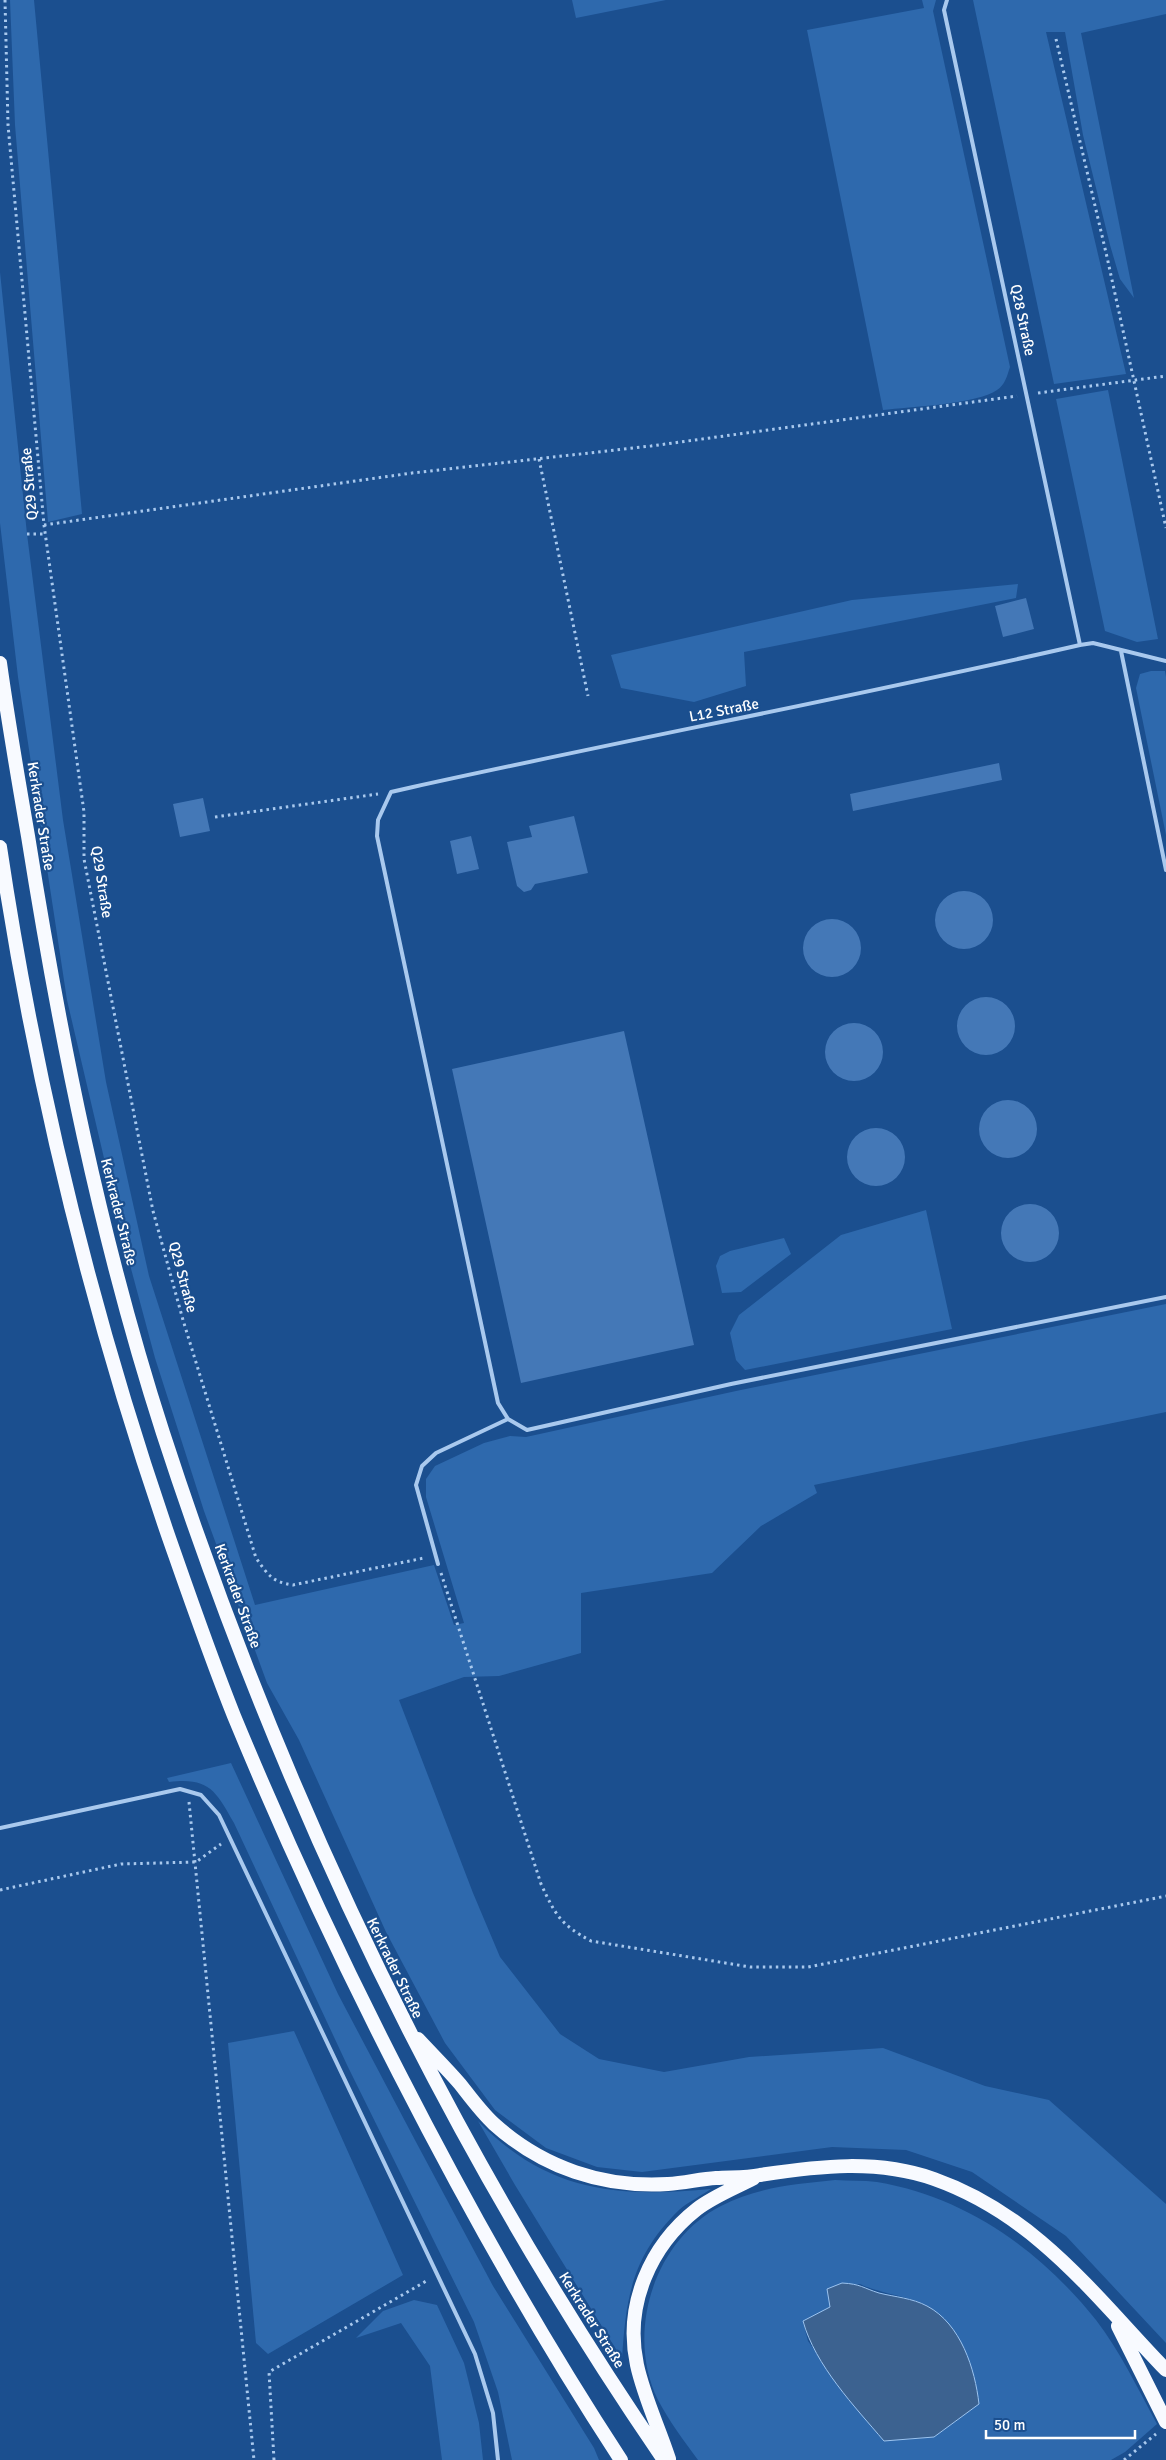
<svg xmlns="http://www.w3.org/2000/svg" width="1166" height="2460" viewBox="0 0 1166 2460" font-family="Signika,sans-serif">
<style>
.green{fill:#2e69ad;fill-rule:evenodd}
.water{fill:#3c6290;stroke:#9cc4f0}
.building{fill:#4478b7}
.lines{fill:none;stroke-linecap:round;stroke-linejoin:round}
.path{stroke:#a9c9ee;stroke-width:3;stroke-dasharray:2.5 4;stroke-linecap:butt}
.service{stroke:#a9c9ee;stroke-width:4}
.trunk{stroke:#f8faff;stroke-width:14}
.labels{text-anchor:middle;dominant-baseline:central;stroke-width:4.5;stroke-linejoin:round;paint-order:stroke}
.street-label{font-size:15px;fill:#fff;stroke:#1b4f8f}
</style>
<rect width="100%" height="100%" fill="#1b4f8f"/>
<path class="green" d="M 10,0 L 34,0 L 82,514 L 48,522 L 15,125 Z
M 572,0 L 666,0 L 576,18 Z
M 922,0 L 936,0 L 933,11 L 1010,367 C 1007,376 1005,385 997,390 C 978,404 909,407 883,410 L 807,30 L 924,8 Z
M 973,0 L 1166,0 L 1166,14 L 1081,33 L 1134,298 L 1120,279 L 1110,245 L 1083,135 L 1065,32 L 1046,32 L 1126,374 L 1054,384 Z
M 0,272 L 27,534 L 63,820 L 106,1082 L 149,1276 L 255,1605 L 434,1565 L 454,1625 L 464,1623 L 426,1497 L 426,1479 L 435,1466 L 484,1443 L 510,1436 L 526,1437 L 736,1391 L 1166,1304 L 1166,1412 L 814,1485 L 817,1493 L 761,1526 L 712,1573 L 581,1593 L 581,1653 L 499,1676 L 464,1677 L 399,1700 L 473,1893 L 500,1957 L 560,2034 L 599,2059 L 664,2072 L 749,2057 L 883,2048 L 985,2086 L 1049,2100 L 1166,2204 L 1166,2343 L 1066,2236 L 972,2172 L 906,2150 L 832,2147 L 642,2172 L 597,2167 L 546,2148 L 495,2110 L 445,2043 L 386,1932 L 299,1740 L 267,1683 L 204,1511 L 155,1358 L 122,1235 L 67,1000 L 18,677 L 0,523 Z
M 1108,390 L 1158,639 L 1137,642 L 1105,631 L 1056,399 Z
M 1018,584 L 1016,598 L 744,652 L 746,686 L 694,702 L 621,688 L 611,655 L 852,600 Z
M 1151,671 L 1165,671 L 1166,677 L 1166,835 L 1136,688 L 1140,674 Z
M 926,1210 L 952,1329 L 745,1370 L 736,1360 L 730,1333 L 739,1315 L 841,1235 Z
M 784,1238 L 791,1254 L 741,1292 L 722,1293 L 716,1266 L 720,1256 L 730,1251 Z
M 231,1763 L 338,1994 L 416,2142 L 493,2286 L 594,2448 L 599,2460 L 512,2460 L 498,2392 L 474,2322 L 348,2067 L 234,1823 C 216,1791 209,1777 169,1782 L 167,1778 Z
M 294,2031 L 403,2275 L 268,2354 L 256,2343 L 228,2043 Z
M 478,2121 C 547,2192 617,2198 711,2189 C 701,2196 688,2202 679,2210 C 632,2256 626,2297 622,2359 L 515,2185 Z
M 835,2180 C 849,2181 863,2180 877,2182 C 966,2197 1040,2250 1096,2320 C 1120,2351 1138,2389 1157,2424 L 1125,2452 L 1111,2460 L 698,2460 C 684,2441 669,2421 658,2400 C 625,2333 654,2240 721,2206 C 757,2187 796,2184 835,2180 ZM 860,2284 C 881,2294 904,2295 926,2305 C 932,2308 936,2317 941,2322 C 964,2352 974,2366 979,2404 L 934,2437 L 902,2440 L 859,2412 L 808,2341 L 803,2322 L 830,2307 L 827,2289 Z
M 414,2300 L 437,2305 L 464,2363 L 479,2423 L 483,2460 L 442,2460 L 430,2366 L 401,2323 L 356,2338 L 383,2311 Z"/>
<path class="water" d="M 842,2283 C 861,2284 863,2288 879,2293 C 895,2297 912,2298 927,2306 C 961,2324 975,2369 979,2404 L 934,2437 L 884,2441 C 855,2407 815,2365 803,2321 L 830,2307 L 827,2289 Z"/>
<path class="building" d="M 1026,598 L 1034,629 L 1003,637 L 995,606 Z
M 999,763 L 1002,780 L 853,811 L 850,794 Z
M 203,798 L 210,831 L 180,837 L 173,804 Z
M 574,816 L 588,873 L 535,884 L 531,890 L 524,892 L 517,886 L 507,842 L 532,837 L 529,826 Z
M 471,836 L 479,869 L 457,874 L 450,841 Z
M935 920a29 29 0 1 1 58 0a29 29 0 1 1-58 0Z
M803 948a29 29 0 1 1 58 0a29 29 0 1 1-58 0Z
M957 1026a29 29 0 1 1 58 0a29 29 0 1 1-58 0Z
M825 1052a29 29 0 1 1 58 0a29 29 0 1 1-58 0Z
M 624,1031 L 694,1345 L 521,1383 L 452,1069 Z
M979 1129a29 29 0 1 1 58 0a29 29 0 1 1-58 0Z
M847 1157a29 29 0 1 1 58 0a29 29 0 1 1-58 0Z
M1001 1233a29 29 0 1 1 58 0a29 29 0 1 1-58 0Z"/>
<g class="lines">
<path class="path" d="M 5,0 L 8,125 L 44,525 L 84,812 L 84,859 L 153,1211 L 183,1320 L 256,1558 C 268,1575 272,1582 293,1585 L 424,1558
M 1056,39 L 1107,257 L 1166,528
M 1038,393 L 1166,376
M 539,459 L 588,696
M 44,525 L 412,473 L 651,446 L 1017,396
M 27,534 L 45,534
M 215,817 L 378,794
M 441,1573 L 541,1884 C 556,1916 560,1924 591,1941 L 750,1967 L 808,1967 L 1166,1896
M 189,1802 L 254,2460
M 0,1890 L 121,1864 L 196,1862 L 221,1844
M 274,2460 L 269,2372 L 428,2280
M 1124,2460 L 1156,2434"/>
<path class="service" d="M 947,0 L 944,10 L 1080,645
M 1121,651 L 1166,870
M 1166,661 L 1093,643 L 1080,645 C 858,696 635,738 413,787 L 391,792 L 378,820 L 377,836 L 498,1403 L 508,1419 L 527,1430 L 731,1384 L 1166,1297
M 438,1564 L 416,1485 L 422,1466 L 436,1453 L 508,1419
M 0,1828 L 180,1789 L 201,1795 L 219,1815 L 475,2354 L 493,2413 L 498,2460"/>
<path class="trunk" d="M 0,663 C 8,721 18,778 28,836 C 60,1037 100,1238 163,1433 C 282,1799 446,2142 664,2460
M 0,847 C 35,1082 91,1311 168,1535 C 189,1595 210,1656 234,1716 C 284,1837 339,1956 399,2073 C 467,2206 539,2335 621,2460
M 418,2039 C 432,2054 447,2069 460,2084 C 471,2098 481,2112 494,2124 C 543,2168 603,2188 668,2184 C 685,2183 700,2179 716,2178 C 731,2177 746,2178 760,2175 C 819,2166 877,2159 934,2179 C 1036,2215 1094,2295 1166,2370
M 1118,2326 L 1166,2422
M 669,2459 C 659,2428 644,2397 637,2365 C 624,2305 650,2246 697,2209 C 714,2196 735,2188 754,2178"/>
</g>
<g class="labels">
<g class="street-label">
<text transform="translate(1023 320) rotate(78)">Q28 Straße</text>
<text transform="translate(29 484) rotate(-95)">Q29 Straße</text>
<text transform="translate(724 710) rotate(-11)">L12 Straße</text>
<text transform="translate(41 816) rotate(81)">Kerkrader Straße</text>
<text transform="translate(102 882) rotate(81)">Q29 Straße</text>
<text transform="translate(119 1212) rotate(76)">Kerkrader Straße</text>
<text transform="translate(183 1277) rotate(75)">Q29 Straße</text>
<text transform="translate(238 1596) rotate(70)">Kerkrader Straße</text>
<text transform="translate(395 1968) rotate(64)">Kerkrader Straße</text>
<text transform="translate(592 2320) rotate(58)">Kerkrader Straße</text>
</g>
</g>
<path d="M986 2430v8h149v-8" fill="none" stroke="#ffffff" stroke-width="2.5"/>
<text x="994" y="2430" font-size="15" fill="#ffffff" stroke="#1b4f8f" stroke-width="4" paint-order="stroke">50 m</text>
</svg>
